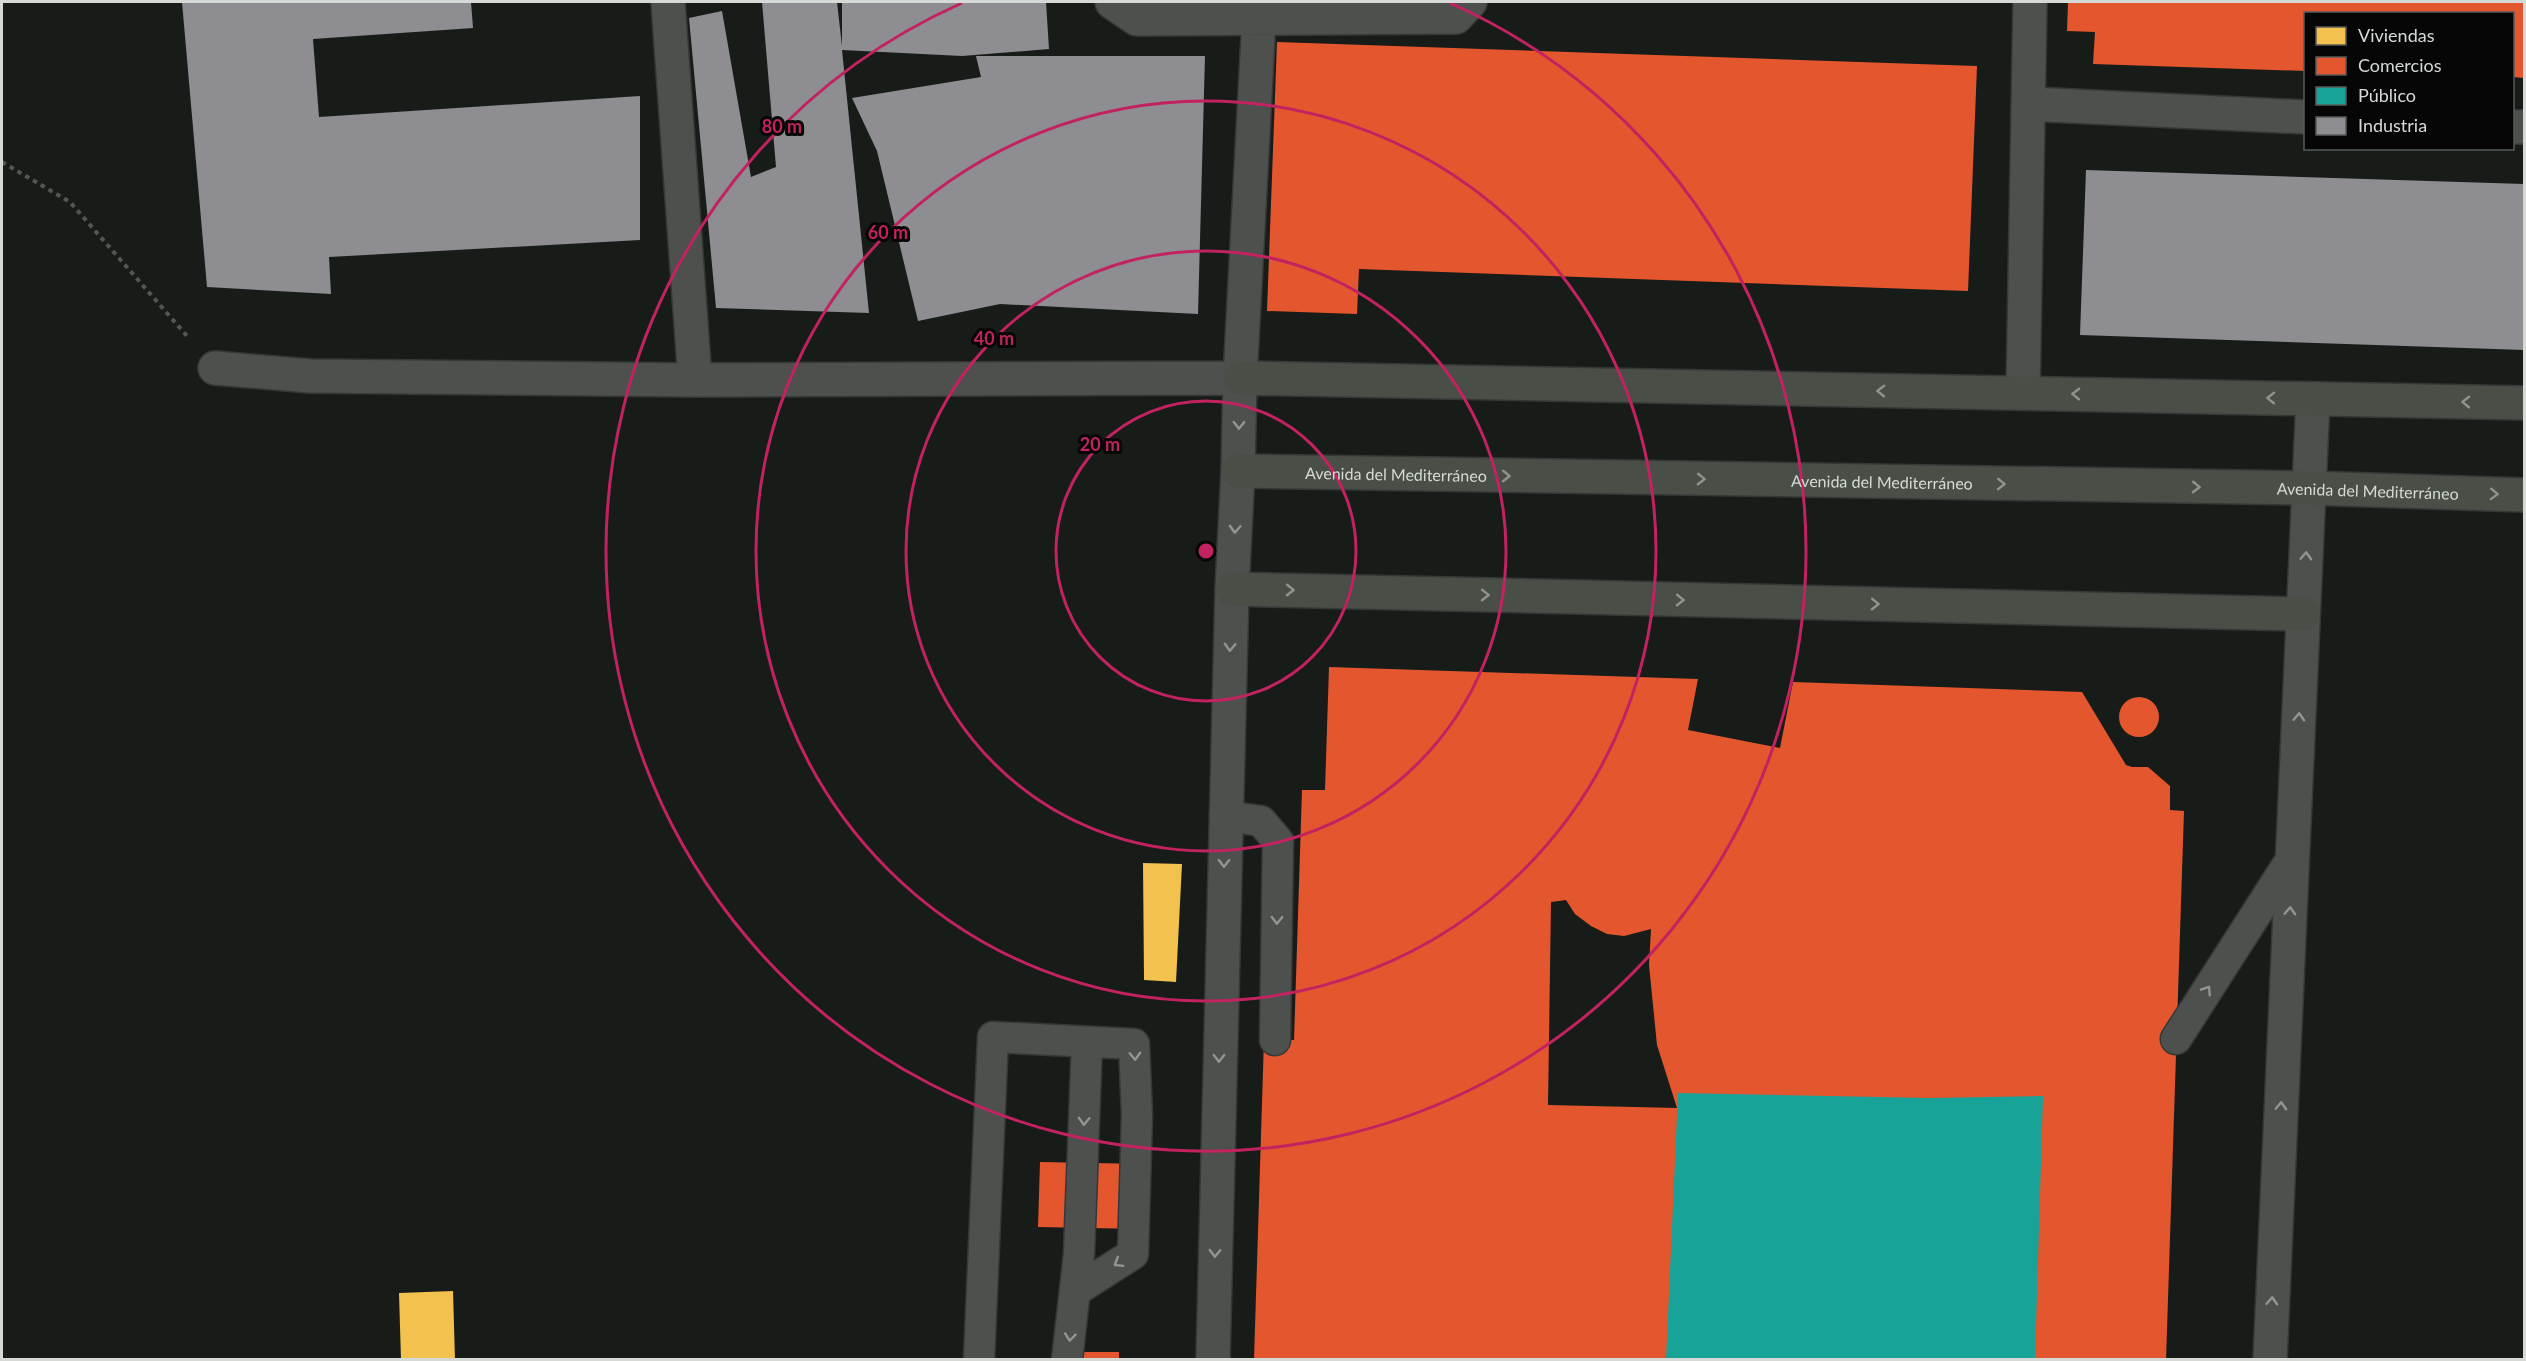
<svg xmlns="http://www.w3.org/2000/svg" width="2526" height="1361" viewBox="0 0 2526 1361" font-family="Lato,sans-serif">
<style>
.homes{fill:#f2c14e}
.shops{fill:#e4572e;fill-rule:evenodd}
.public{fill:#17a398}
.industry{fill:#8d8d92}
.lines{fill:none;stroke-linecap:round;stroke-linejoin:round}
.lane-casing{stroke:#353836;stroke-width:33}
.street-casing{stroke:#353836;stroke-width:36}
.secondary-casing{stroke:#353836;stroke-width:36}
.path{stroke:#535754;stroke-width:4;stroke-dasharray:4.5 4.5;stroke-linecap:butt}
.lane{stroke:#4e504e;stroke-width:30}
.street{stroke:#4e504e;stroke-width:33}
.secondary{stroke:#494e46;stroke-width:33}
.oneway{stroke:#8f948e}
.oneway2{stroke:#929592}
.ring{fill:none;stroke:#c32261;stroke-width:3}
.labels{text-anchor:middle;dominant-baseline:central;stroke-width:6;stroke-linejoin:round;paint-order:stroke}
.street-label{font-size:16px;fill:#d5dad6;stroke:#050605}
.centre{fill:#c32261;stroke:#050605;stroke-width:3}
.ring-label{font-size:18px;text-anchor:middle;font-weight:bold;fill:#c32261;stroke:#050605;stroke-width:6;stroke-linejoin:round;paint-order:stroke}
</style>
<rect width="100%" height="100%" fill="#171c19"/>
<path class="homes" d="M 1143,863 L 1182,864 L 1176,982 L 1144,980 Z
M 453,1291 L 455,1360 L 401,1360 L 399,1293 Z"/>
<path class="shops" d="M 2068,2 L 2524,2 L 2524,78 L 2512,77 L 2512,14 L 2306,14 L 2306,71 L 2093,64 L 2095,32 L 2067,31 Z
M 1277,42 L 1977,66 L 1968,291 L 1359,269 L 1357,314 L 1267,311 Z
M 1329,667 L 1698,679 L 1688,730 L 1780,748 L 1793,682 L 2082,692 L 2126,765 L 2132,767 L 2148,767 L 2170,786 L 2170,810 L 2184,811 L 2166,1360 L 1254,1360 L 1264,1039 L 1294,1040 L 1302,790 L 1325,790 ZM 1566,900 L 1575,914 L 1591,926 L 1607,934 L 1624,936 L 1651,929 L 1649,965 L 1657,1045 L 1677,1108 L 1548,1105 L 1551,902 Z
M2119 717a20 20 0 1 1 40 0a20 20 0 1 1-40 0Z
M 1040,1162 L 1144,1164 L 1142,1229 L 1038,1227 Z
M 1071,1352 L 1119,1352 L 1119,1360 L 1071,1360 Z"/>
<path class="public" d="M 1678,1093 L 1929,1098 L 2043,1096 L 2035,1360 L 1666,1360 Z"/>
<path class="industry" d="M 182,2 L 471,2 L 473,28 L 313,39 L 319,117 L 640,96 L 640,240 L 329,257 L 331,294 L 207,287 Z
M 762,2 L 837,2 L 842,46 L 842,2 L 1046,2 L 1049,49 L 962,56 L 842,50 L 869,313 L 716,308 L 689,18 L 722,11 L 751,177 L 776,167 Z
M 976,56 L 1205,56 L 1198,314 L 1000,304 L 918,321 L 877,151 L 852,98 L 981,77 Z
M 2086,170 L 2524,184 L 2524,350 L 2080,335 Z"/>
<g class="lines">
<g class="lane-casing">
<path id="lane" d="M 1225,816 L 1261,821 L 1278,841 L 1275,1040
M 2176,1039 L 2292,858
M 979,1360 L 993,1037 L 1134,1044 L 1137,1115 L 1133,1254 L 1075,1291
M 1067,1360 L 1079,1254 L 1087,1042"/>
</g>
<g class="street-casing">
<path id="street" d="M 668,2 L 695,380
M 1112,2 L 1137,19 L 1456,17 L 1470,2
M 2029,104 L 2306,117
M 2512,127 L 2524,127
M 215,368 L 310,376 L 695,380 L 1240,378
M 2023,393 L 2030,2
M 1213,1360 L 1232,589 L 1238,471 L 1240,378 L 1259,18
M 2270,1360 L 2313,399"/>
</g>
<g class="secondary-casing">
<g id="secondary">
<path d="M 1240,378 L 2524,403"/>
<path id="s1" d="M 1238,471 L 2309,488 L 2524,495"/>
<path d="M 1232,589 L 2303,614"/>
</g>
</g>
<path class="path" d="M 2,162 L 70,202 L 187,336"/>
<use href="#lane" class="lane"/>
<use href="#street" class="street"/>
<use href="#secondary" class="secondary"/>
</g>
<defs><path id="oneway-chevron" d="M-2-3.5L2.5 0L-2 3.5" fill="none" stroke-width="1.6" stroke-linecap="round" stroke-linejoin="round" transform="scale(1.5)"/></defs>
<g class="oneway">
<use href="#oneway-chevron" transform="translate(1881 391) rotate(-179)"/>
<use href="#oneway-chevron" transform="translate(2076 394) rotate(-179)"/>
<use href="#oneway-chevron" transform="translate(2271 398) rotate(-179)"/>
<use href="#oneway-chevron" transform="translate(2466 402) rotate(-179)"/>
<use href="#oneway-chevron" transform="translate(1506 476) rotate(1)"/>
<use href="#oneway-chevron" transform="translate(1701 479) rotate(1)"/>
<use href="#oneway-chevron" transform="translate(2001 484) rotate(1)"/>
<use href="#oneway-chevron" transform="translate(2196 487) rotate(1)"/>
<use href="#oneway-chevron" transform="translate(2494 494) rotate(2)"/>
<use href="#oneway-chevron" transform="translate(1290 590) rotate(1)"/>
<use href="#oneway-chevron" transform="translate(1485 595) rotate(1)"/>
<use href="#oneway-chevron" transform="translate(1680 600) rotate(1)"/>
<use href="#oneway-chevron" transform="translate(1875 604) rotate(1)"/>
</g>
<g class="oneway2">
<use href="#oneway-chevron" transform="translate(1239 425) rotate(91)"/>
<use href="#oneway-chevron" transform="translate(1235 529) rotate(93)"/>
<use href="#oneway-chevron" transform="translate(2306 556) rotate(-87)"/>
<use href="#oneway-chevron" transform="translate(1230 647) rotate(92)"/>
<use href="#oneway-chevron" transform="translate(2299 717) rotate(-87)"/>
<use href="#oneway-chevron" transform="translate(1224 863) rotate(91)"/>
<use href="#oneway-chevron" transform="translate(2290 911) rotate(-87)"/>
<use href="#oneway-chevron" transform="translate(1277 920) rotate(91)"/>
<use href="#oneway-chevron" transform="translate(2207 990) rotate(-57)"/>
<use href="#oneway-chevron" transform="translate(1135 1056) rotate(88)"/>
<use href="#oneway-chevron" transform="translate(1219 1058) rotate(91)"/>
<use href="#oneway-chevron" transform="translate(2281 1106) rotate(-87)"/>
<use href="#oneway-chevron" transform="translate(1084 1121) rotate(92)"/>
<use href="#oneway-chevron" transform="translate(1215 1253) rotate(91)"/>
<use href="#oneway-chevron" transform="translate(1118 1263) rotate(148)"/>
<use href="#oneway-chevron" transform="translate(2272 1301) rotate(-87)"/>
<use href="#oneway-chevron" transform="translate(1070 1337) rotate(96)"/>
</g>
<g class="ring">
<circle cx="1206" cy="551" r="150"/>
<circle cx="1206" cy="551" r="300"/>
<circle cx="1206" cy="551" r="450"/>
<path d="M1450 3A600 600 0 1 1 962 3"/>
</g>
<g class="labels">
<g class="street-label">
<text stroke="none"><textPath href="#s1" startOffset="158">Avenida del Mediterráneo</textPath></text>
<text stroke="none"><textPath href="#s1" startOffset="644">Avenida del Mediterráneo</textPath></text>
<text stroke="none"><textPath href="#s1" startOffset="1130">Avenida del Mediterráneo</textPath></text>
</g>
</g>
<circle cx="1206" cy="551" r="9" class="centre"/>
<g class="ring-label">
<text x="782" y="133">80 m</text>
<text x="888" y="239">60 m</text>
<text x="994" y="345">40 m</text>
<text x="1100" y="451">20 m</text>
</g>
<rect width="2526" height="1361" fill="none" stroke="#d5dad6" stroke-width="6"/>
<rect x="2304" y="12" width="210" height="138" fill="#050605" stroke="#585b59" stroke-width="1.5"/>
<rect x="2316" y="27" width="30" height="18" fill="#f2c14e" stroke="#585b59" stroke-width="1.5"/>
<text x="2358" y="42" font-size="18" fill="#d5dad6">Viviendas</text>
<rect x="2316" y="57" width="30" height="18" fill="#e4572e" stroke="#585b59" stroke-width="1.5"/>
<text x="2358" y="72" font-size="18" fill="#d5dad6">Comercios</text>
<rect x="2316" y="87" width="30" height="18" fill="#17a398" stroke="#585b59" stroke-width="1.5"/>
<text x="2358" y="102" font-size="18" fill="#d5dad6">Público</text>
<rect x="2316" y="117" width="30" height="18" fill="#8d8d92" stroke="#585b59" stroke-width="1.5"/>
<text x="2358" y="132" font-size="18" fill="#d5dad6">Industria</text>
</svg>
